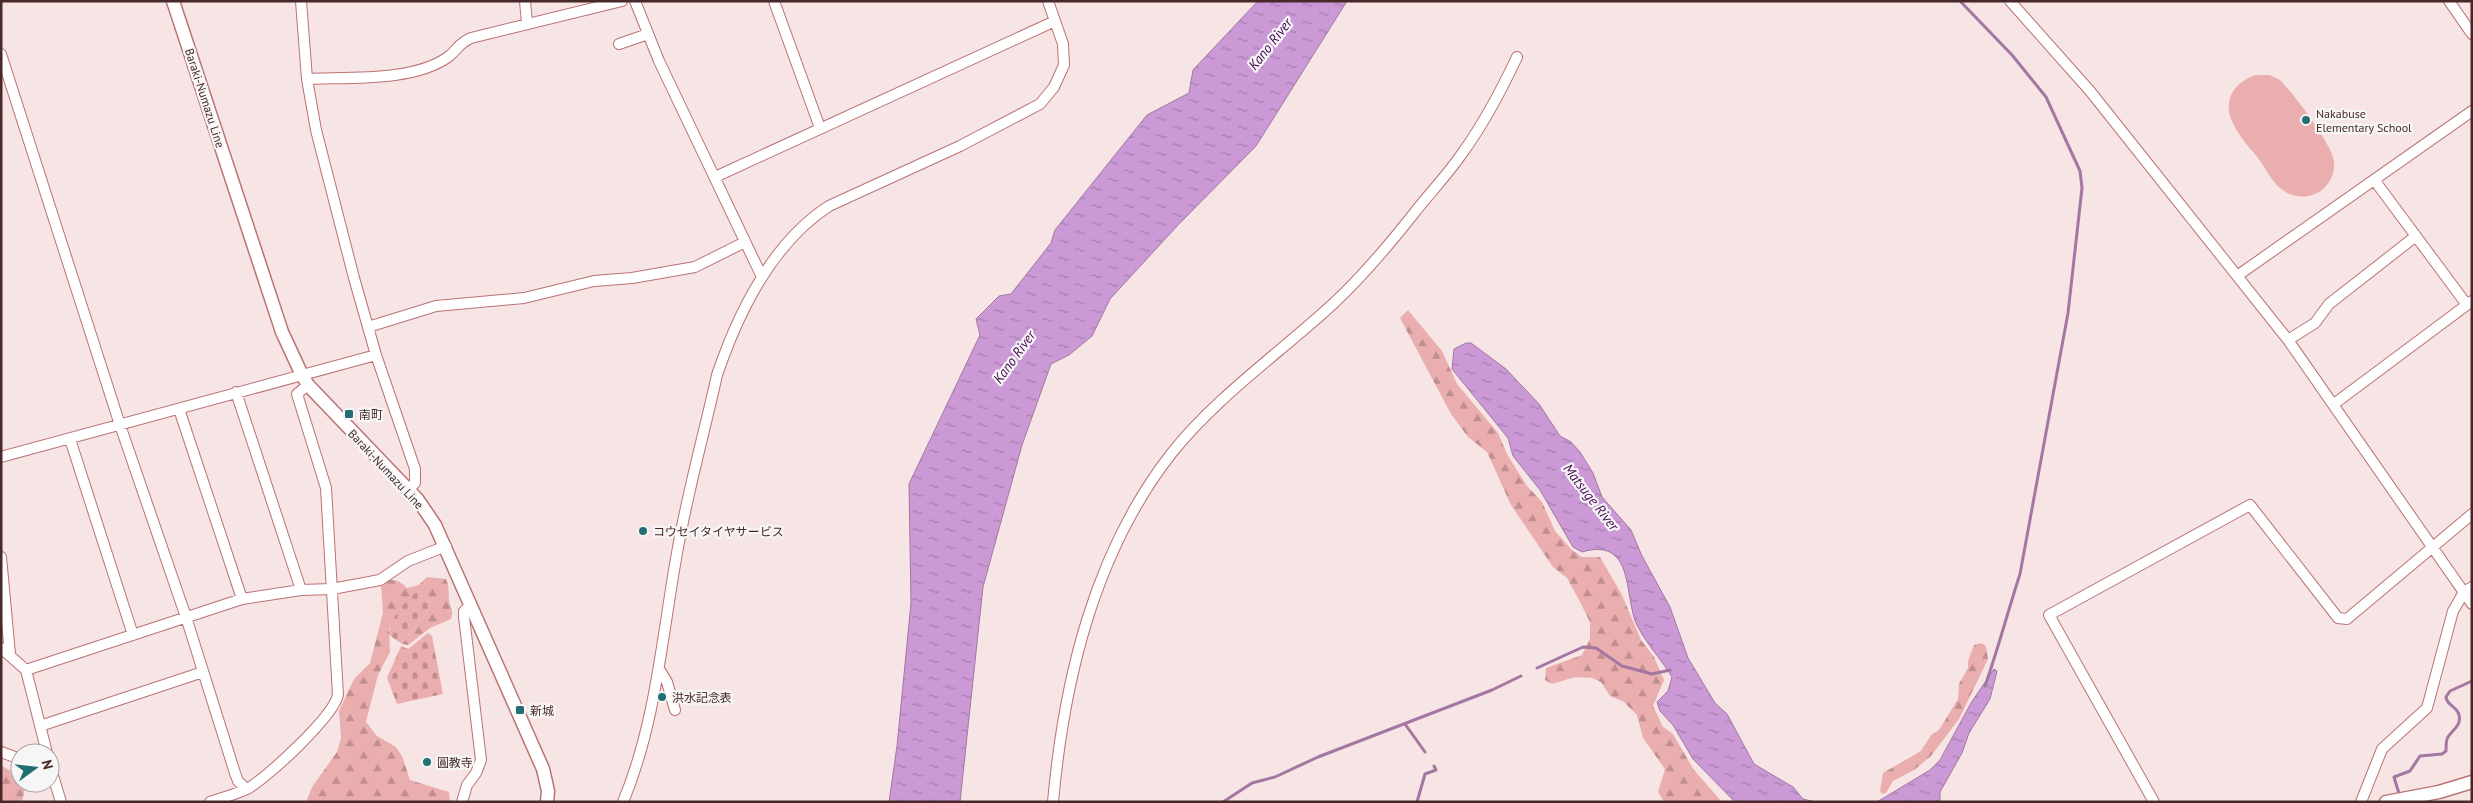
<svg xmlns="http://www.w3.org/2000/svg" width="2473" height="803" viewBox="0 0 2473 803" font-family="'PT Sans','Noto Sans JP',sans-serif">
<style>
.forest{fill:url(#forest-firs)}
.cemetery{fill:url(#cemetery-stones)}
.pitch{fill:#ebaeae}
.water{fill:url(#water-ripples);stroke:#a377a2}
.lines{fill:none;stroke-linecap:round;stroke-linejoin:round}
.stream{stroke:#a377a2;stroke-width:3}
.minor-casing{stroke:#bb7273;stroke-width:12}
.major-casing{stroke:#bb7273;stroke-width:15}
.minor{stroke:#fff;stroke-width:10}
.major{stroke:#fff;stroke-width:12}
.poi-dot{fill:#236e72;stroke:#f6f6f6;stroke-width:2}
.labels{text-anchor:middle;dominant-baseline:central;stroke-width:4.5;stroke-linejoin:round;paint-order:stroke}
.street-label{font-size:12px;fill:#482929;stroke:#f6f6f6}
.poi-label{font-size:12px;fill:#482929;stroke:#f6f6f6;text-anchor:start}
.water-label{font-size:14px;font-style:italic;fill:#460653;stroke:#f6f6f6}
</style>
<defs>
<pattern id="forest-firs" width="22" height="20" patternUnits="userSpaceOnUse" patternTransform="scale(1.25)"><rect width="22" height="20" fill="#ebaeae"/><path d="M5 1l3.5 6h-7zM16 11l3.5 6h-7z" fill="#c08e8e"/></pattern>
<pattern id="cemetery-stones" width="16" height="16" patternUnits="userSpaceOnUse" patternTransform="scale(1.25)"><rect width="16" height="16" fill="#ebaeae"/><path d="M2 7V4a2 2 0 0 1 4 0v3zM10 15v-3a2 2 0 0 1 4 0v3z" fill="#c08e8e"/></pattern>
<pattern id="water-ripples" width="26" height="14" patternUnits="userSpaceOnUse" patternTransform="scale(1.25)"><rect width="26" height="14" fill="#ca99d6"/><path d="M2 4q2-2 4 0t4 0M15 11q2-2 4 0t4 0" fill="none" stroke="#a67dae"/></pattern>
</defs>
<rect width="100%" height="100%" fill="#f6e5e4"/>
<path class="forest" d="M 1408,310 L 1442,351 L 1457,384 L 1498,433 L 1507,454 L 1527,486 L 1542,502 L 1555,531 L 1571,549 L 1582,557 L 1600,557 L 1621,593 L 1641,640 L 1654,657 L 1664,680 L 1653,706 L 1663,727 L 1673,734 L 1694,770 L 1722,802 L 1664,802 L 1658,792 L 1665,769 L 1643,738 L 1637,715 L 1624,702 L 1610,696 L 1601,682 L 1592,678 L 1575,677 L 1552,684 L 1545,680 L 1546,668 L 1582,655 L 1590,639 L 1590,622 L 1579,600 L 1567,578 L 1553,567 L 1511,505 L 1487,452 L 1468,437 L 1451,414 L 1400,318 Z
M 427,577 L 446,579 C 450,588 448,591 449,600 C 450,608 454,610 451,619 L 430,628 L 408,645 L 402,644 L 433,604 L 417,592 L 389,629 L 390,652 L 378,675 L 366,722 L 377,736 L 396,747 L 402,756 L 410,780 L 449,792 L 450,802 L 306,802 L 312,787 L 337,752 L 341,738 L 339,711 L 354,679 L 370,663 L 383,613 L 381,584 C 391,577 399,580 407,588 L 419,585 Z
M 1981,643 L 1986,646 L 1988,659 L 1959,719 L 1931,756 L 1914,770 L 1893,781 L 1886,793 L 1882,794 L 1880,791 L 1883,773 L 1921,751 L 1931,735 L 1939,730 L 1958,699 L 1959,684 L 1968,668 L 1968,661 L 1974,645 Z
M 1,765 L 20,777 L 20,783 L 26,783 L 22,802 L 1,802 Z"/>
<path class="cemetery" d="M 417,592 L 433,604 L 402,644 L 389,635 C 389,621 405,600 417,592 Z
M 428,633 L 432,636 L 443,694 L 397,704 L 387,678 L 401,646 L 408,649 Z"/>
<path class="pitch" d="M 2257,75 L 2270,75 L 2280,80 C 2293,93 2333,145 2334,162 C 2336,189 2307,206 2284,191 C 2273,184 2266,169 2258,158 C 2249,147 2237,134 2232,121 C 2222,100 2236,80 2257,75 Z"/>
<path class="water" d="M 1258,1 L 1347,1 L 1256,146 L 1178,225 L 1110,299 L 1092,336 L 1069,355 L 1051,364 L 1022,445 L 983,587 L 960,802 L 889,802 L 897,746 L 911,603 L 909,484 L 980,335 L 976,319 L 999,296 L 1011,294 L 1051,243 L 1055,230 L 1147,115 L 1189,93 L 1193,70 Z
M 1466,343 L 1471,343 L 1506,369 L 1539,404 L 1560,436 L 1571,442 L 1580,452 L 1593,473 L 1602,497 L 1631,530 L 1642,556 L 1670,607 L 1688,658 L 1715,703 L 1727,714 L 1754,764 L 1793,787 L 1803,799 L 1815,802 L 1735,802 L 1693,759 L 1673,725 L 1660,711 L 1657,702 L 1668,691 L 1672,677 C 1662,660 1644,641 1636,623 C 1624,593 1634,537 1582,552 L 1573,547 L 1540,490 L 1513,456 L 1508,438 L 1452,369 L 1454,349 Z
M 1994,669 L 1997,671 L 1990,699 L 1969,733 L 1962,753 L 1940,792 L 1940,802 L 1877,802 L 1930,770 L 1940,760 L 1971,703 Z"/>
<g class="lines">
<path class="stream" d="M 1960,1 L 2012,55 L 2046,97 L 2080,171 L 2082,188 L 2068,313 L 2020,574 C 2008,611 1998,649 1985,686
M 1537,668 L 1583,647 L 1596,648 L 1622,666 L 1652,674 L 1670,670
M 1405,724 L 1425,752
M 2400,797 L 2394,777 L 2410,771 L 2420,756 L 2442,754 L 2446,751 C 2446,748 2446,743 2447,739 C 2450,731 2462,727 2459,715 C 2458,707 2447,706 2446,697 L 2450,691 L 2472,681
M 1223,802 L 1252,783 L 1275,777 L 1318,757 L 1492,690 L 1521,676
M 1417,802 L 1425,774 L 1436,770 L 1434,766"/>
<g class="minor-casing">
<path id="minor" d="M 301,1 L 307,79 L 316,130 L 354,278 L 376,355 L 415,469 L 415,483 L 408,490
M 525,1 L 527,23
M 635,1 L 659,61 L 762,277
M 774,1 L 820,128
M 2010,1 L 2090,91 L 2288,340 L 2472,604
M 2449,1 L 2472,34
M 619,44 L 648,34
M 1,54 L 120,425 L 186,617 L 235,773 L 238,781 L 246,789
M 307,79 C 348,77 413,82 448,57 C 458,50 456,45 471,38 L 622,1
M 715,177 L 1055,21
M 2375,181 L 2467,305
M 2237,276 L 2472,111
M 368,327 L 436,306 L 524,298 L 594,281 L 632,278 L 695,267 L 745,242
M 2288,340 L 2315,323 L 2329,304 L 2416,236
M 236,392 L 301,590
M 2334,404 L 2472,301
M 179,409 L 242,599
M 70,439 L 133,635
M 1,457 L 376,355
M 1,557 L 10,654
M 1,648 L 26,670 L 47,753
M 659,669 L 667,682 L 675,710
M 26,670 L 242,599 L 301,590 L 332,589 L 380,580 L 408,561 L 446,546
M 40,726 L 203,672
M 1,752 L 20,759
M 50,766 L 61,802
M 210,802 C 222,798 236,794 247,789 C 267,778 333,717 338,695 L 326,488 L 297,394 L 308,385
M 462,802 L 467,785 L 476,773 L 481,760 L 464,617 L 464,611 L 470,606
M 623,802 C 656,723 662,636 677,553 C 687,494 704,434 717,375 C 738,313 772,243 829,206 L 960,146 L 1040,104 L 1054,87 L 1064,65 L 1063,44 L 1048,1
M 1053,802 C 1064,680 1094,553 1171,454 C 1216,397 1281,352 1334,303 C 1365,274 1389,245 1415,212 C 1430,193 1447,175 1461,155 C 1483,125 1501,91 1517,57
M 2154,802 L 2049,615 L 2250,505 L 2338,618 L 2347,619 L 2472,514
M 2361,802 L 2382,749 L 2427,708 L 2453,611 L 2464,592 L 2472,587"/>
</g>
<g class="major-casing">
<path id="major" d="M 173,1 L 282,332 L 302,375 L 308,385 L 418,500 L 435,525 L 543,769 L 548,791 L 547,802
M 2386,802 L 2439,792 L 2472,782"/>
</g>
<use href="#minor" class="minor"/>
<use href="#major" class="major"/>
</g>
<g class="poi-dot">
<circle cx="2306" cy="120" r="5"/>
<rect x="344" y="409" width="10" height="10" rx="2.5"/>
<circle cx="643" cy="531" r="5"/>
<circle cx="662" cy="697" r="5"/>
<rect x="515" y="705" width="10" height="10" rx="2.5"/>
<circle cx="427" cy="762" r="5"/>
</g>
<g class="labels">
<g class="street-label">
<text transform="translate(205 98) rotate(72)">Baraki-Numazu Line</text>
<text transform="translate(386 469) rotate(47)">Baraki-Numazu Line</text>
</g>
<g class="poi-label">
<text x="2316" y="113">Nakabuse<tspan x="2316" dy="14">Elementary School</tspan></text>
<text x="359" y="414">南町</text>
<text x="653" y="531">コウセイタイヤサービス</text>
<text x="672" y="697">洪水記念表</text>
<text x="530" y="710">新城</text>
<text x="437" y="762">圓教寺</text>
</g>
<g class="water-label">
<text transform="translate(1270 44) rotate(-52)">Kano River</text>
<text transform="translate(1014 357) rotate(-54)">Kano River</text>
<text transform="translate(1591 497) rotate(52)">Matsuge River</text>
</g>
</g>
<rect width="2473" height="803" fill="none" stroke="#482929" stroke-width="5"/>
<g transform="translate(35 768) rotate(75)"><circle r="24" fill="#f6f6f6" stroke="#b0a4a4"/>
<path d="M0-4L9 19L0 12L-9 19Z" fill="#236e72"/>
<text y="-8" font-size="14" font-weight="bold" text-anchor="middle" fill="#482929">N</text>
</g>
</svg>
